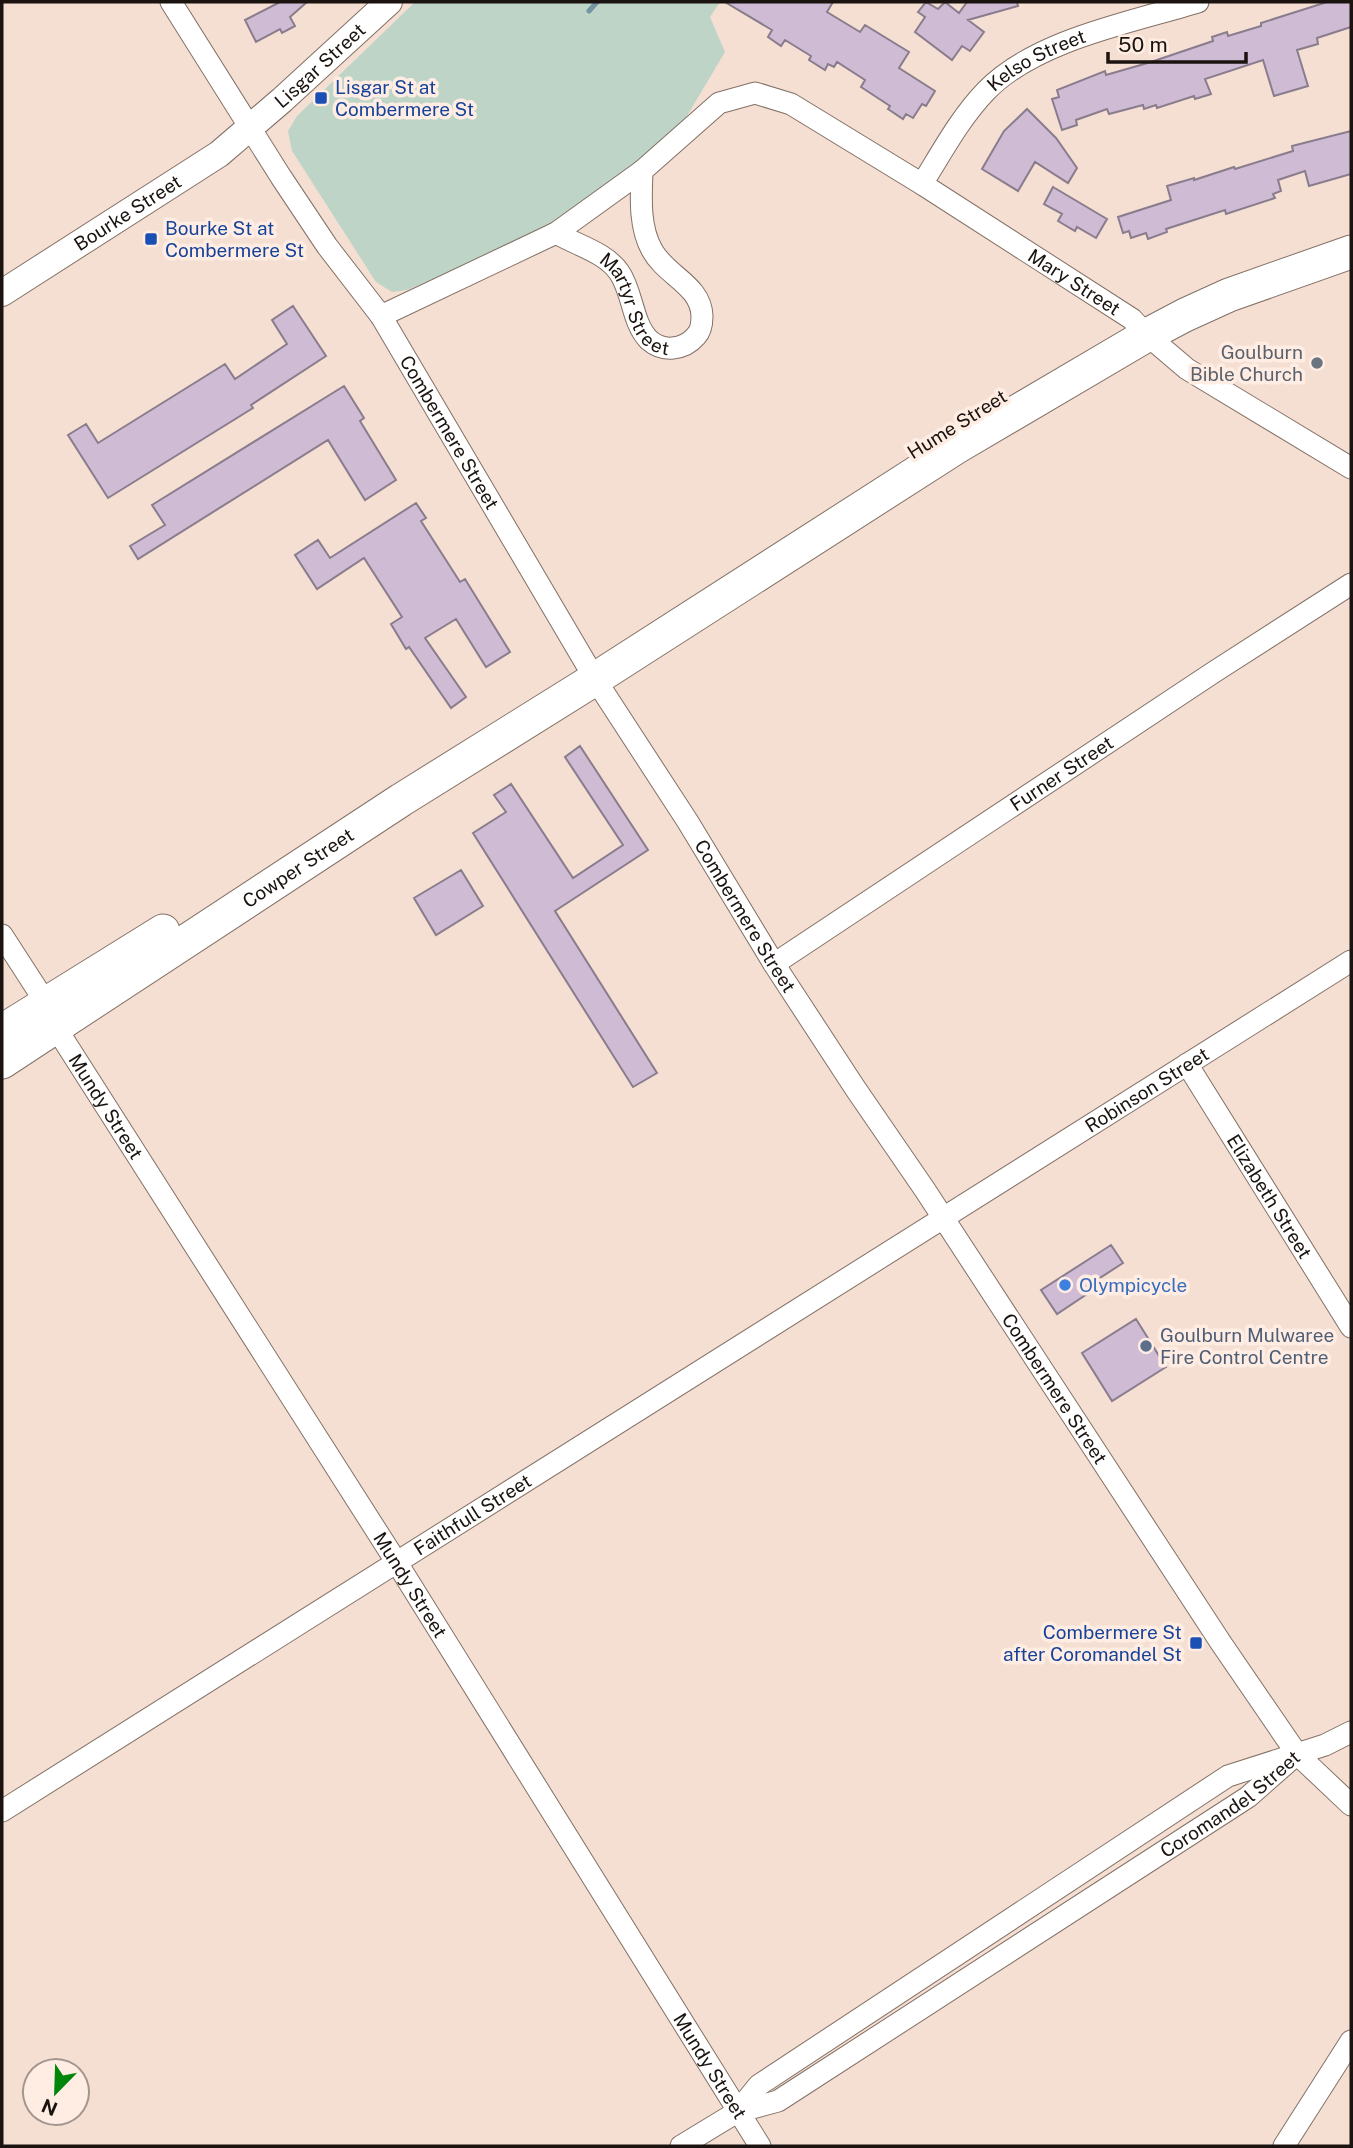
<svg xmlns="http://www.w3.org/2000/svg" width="1353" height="2148" viewBox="0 0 1353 2148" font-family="'Public Sans',sans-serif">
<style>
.green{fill:#bdd4c7}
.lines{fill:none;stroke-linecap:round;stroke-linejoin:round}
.stream{stroke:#7396a1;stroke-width:5}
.building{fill:#d0bbd5;stroke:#897c8c;stroke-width:2}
.minor-casing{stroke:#837065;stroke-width:23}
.tertiary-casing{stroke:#837065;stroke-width:28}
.primary-casing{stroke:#837065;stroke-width:35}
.minor{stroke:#fff;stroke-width:21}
.tertiary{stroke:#fff;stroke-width:26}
.primary{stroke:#fff;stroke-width:33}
.transit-dot{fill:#1a4fb4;stroke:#ffede3;stroke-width:2.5}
.worship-dot{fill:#6b7280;stroke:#ffede3;stroke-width:2.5}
.shop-dot{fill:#3f7fe0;stroke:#ffede3;stroke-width:2.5}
.service-dot{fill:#5c6f8a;stroke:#ffede3;stroke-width:2.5}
.labels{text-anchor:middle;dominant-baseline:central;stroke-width:7;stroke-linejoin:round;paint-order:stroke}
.street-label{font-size:19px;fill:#1a130f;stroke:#ffede3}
.transit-label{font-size:19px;fill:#164399;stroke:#ffede3;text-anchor:start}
.worship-label{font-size:19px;fill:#5b616d;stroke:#ffede3;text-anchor:end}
.shop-label{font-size:19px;fill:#366cbe;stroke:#ffede3;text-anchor:start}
.service-label{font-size:19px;fill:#4e5e75;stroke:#ffede3;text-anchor:start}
</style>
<rect width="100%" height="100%" fill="#f5dfd3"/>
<path class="green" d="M 415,2 L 720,2 L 710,17 L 725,52 L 681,126 L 581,206 L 551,226 L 513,245 L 407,290 L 392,292 L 376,282 L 292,151 L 288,131 L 297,116 Z"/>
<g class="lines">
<path class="stream" d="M 589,11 L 597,2"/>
</g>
<path class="building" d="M 280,2 L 307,2 L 290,17 L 295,26 L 282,33 L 280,29 L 256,42 L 245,20 Z
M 725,2 L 833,2 L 827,12 L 860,32 L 865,25 L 909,52 L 899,68 L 935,91 L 926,106 L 922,104 L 913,118 L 906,114 L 903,119 L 888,109 L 890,106 L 861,87 L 865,80 L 837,62 L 834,67 L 828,64 L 825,70 L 809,60 L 811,56 L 785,40 L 781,46 L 768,37 L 772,30 Z
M 926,2 L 938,9 L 945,2 L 959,13 L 967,2 L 1017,2 L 1018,6 L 968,20 L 984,32 L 970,51 L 962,46 L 952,60 L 915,32 L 925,17 L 918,12 Z
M 1327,2 L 1351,2 L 1351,27 L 1317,38 L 1318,44 L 1297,50 L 1308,86 L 1274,96 L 1263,60 L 1205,79 L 1211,94 L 1195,99 L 1194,96 L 1157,108 L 1156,105 L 1144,109 L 1143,105 L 1109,114 L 1107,109 L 1076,120 L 1077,125 L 1062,130 L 1052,99 L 1059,97 L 1057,90 L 1105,71 L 1106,75 L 1151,62 L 1213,41 L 1212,37 L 1227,32 L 1228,36 L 1261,26 L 1261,23 Z
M 1027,109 L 1056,138 L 1077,168 L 1068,183 L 1035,162 L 1018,191 L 982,169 L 1004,131 Z
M 1351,131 L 1351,174 L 1309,186 L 1305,171 L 1278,180 L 1281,191 L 1273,194 L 1275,198 L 1226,214 L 1225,210 L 1166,229 L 1167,232 L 1148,239 L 1146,233 L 1131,238 L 1129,231 L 1123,233 L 1118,217 L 1171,200 L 1167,186 L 1194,178 L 1194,180 L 1234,167 L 1235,169 L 1293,151 L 1292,146 Z
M 1053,187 L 1107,219 L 1096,238 L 1077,227 L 1075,231 L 1058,221 L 1062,214 L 1044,204 Z
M 293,306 L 326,356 L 251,405 L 253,408 L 108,498 L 68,435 L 86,424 L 98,443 L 225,364 L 235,379 L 287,344 L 272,320 Z
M 344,386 L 364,418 L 360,421 L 396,480 L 365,500 L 328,440 L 138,559 L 130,546 L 165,525 L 152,505 Z
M 416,503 L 426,518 L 421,521 L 460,582 L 465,579 L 510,652 L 486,667 L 456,619 L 425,638 L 466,697 L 451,708 L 409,647 L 406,649 L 391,624 L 402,617 L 364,558 L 317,589 L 295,555 L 318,540 L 330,558 Z
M 580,746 L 648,850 L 555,911 L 657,1073 L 633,1087 L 473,833 L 506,812 L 494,795 L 511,784 L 573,878 L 623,845 L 565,757 Z
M 461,870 L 483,906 L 436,935 L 414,898 Z
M 1111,1245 L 1123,1263 L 1086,1287 L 1090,1292 L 1057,1314 L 1041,1290 Z
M 1136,1319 L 1166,1367 L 1112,1401 L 1082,1353 Z"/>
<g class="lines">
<g class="minor-casing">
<g id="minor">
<path id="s1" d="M 171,2 L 281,177 L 327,246 L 381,316 L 595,679 L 688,822 L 774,964 L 855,1088 L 925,1190 L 1221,1643 L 1297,1754 L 1351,1805"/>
<path id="s2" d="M 922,184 C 942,152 960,118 986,91 C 1035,40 1132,22 1198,2"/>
<path id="s3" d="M 556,233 C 576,245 605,252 619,272 C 633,292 632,323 649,340 C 656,346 664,349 673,348 C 683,347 690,343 696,336 C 701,331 702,324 702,316 C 701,285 666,276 652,250 C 639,227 641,197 642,171"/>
<path id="s4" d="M 381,316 L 556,233 L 642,171 L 719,103 L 755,93 L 791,104 L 922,184 L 1132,319 L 1147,335 L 1187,369 L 1351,468"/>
<path d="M 2,935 L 46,1003"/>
<path id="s5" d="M 774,964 L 1214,672 L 1351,584"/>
<path id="s6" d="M 56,1028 L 397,1563 L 760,2146"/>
<path id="s7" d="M 1187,1064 L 1351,1327"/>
<path id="s8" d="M 2,1811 L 1351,961"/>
<path d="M 737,2112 L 759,2085 L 1228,1776 L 1325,1745 L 1351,1732"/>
<path id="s9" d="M 681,2146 L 737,2112 L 778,2101 L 1248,1797 L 1297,1754"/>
<path d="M 1284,2146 L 1351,2041"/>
</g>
</g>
<g class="tertiary-casing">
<g id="tertiary">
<path id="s10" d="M 2,293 L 219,154 L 282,100 L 389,2"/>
</g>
</g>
<g class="primary-casing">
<g id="primary">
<path d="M 2,1031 L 163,931"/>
<path id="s11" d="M 2,1062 L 401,800 L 595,679 L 955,448 L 1147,335 L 1185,315 L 1229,295 L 1351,252"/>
</g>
</g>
<use href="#minor" class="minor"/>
<use href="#tertiary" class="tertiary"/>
<use href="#primary" class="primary"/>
</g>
<g class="transit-dot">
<rect x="314" y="91" width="14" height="14" rx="3.5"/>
<rect x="144" y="232" width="14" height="14" rx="3.5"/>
<rect x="1189" y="1636" width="14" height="14" rx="3.5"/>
</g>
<circle class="worship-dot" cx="1317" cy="363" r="7"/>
<circle class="shop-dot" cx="1065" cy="1285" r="7"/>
<circle class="service-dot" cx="1146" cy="1346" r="7"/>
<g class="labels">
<g class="street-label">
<text stroke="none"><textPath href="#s2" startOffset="173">Kelso Street</textPath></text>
<text stroke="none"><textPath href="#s10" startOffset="392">Lisgar Street</textPath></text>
<text stroke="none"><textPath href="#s10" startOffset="149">Bourke Street</textPath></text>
<text stroke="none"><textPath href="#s4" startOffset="812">Mary Street</textPath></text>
<text stroke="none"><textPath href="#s3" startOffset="112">Martyr Street</textPath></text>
<text transform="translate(957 424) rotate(-32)">Hume Street</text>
<text stroke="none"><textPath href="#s1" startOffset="513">Combermere Street</textPath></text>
<text stroke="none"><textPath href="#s5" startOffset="345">Furner Street</textPath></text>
<text stroke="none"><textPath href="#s11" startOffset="354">Cowper Street</textPath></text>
<text stroke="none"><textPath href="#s1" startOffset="1080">Combermere Street</textPath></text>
<text stroke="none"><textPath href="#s8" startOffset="1353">Robinson Street</textPath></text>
<text stroke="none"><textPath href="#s6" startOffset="93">Mundy Street</textPath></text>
<text stroke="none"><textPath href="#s7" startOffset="156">Elizabeth Street</textPath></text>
<text stroke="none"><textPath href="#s1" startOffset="1645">Combermere Street</textPath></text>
<text stroke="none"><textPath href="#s8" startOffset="556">Faithfull Street</textPath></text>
<text stroke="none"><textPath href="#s6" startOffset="660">Mundy Street</textPath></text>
<text stroke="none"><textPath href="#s9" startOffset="649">Coromandel Street</textPath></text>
<text stroke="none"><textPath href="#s6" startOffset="1227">Mundy Street</textPath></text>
</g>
<g class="transit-label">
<text x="335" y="87">Lisgar St at<tspan x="335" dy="22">Combermere St</tspan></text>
<text x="165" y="228">Bourke St at<tspan x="165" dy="22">Combermere St</tspan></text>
<text x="1182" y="1632" text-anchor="end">Combermere St<tspan x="1182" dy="22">after Coromandel St</tspan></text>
</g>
<g class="worship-label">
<text x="1303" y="352">Goulburn<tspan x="1303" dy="22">Bible Church</tspan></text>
</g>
<g class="shop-label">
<text x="1079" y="1285">Olympicycle</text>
</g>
<g class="service-label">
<text x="1160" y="1335">Goulburn Mulwaree<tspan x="1160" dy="22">Fire Control Centre</tspan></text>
</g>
</g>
<rect width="1353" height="2148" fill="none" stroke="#1a130f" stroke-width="7"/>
<g transform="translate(56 2092) rotate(203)"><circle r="33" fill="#ffede3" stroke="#a3968e" stroke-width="2"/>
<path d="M0-5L12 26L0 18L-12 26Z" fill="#00860a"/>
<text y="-10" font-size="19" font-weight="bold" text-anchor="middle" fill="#1a130f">N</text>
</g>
<path d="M1108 52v10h138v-10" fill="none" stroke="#1a130f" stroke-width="3.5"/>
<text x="1118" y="52" font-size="21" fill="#1a130f" stroke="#ffede3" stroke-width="5" paint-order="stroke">50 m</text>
</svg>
